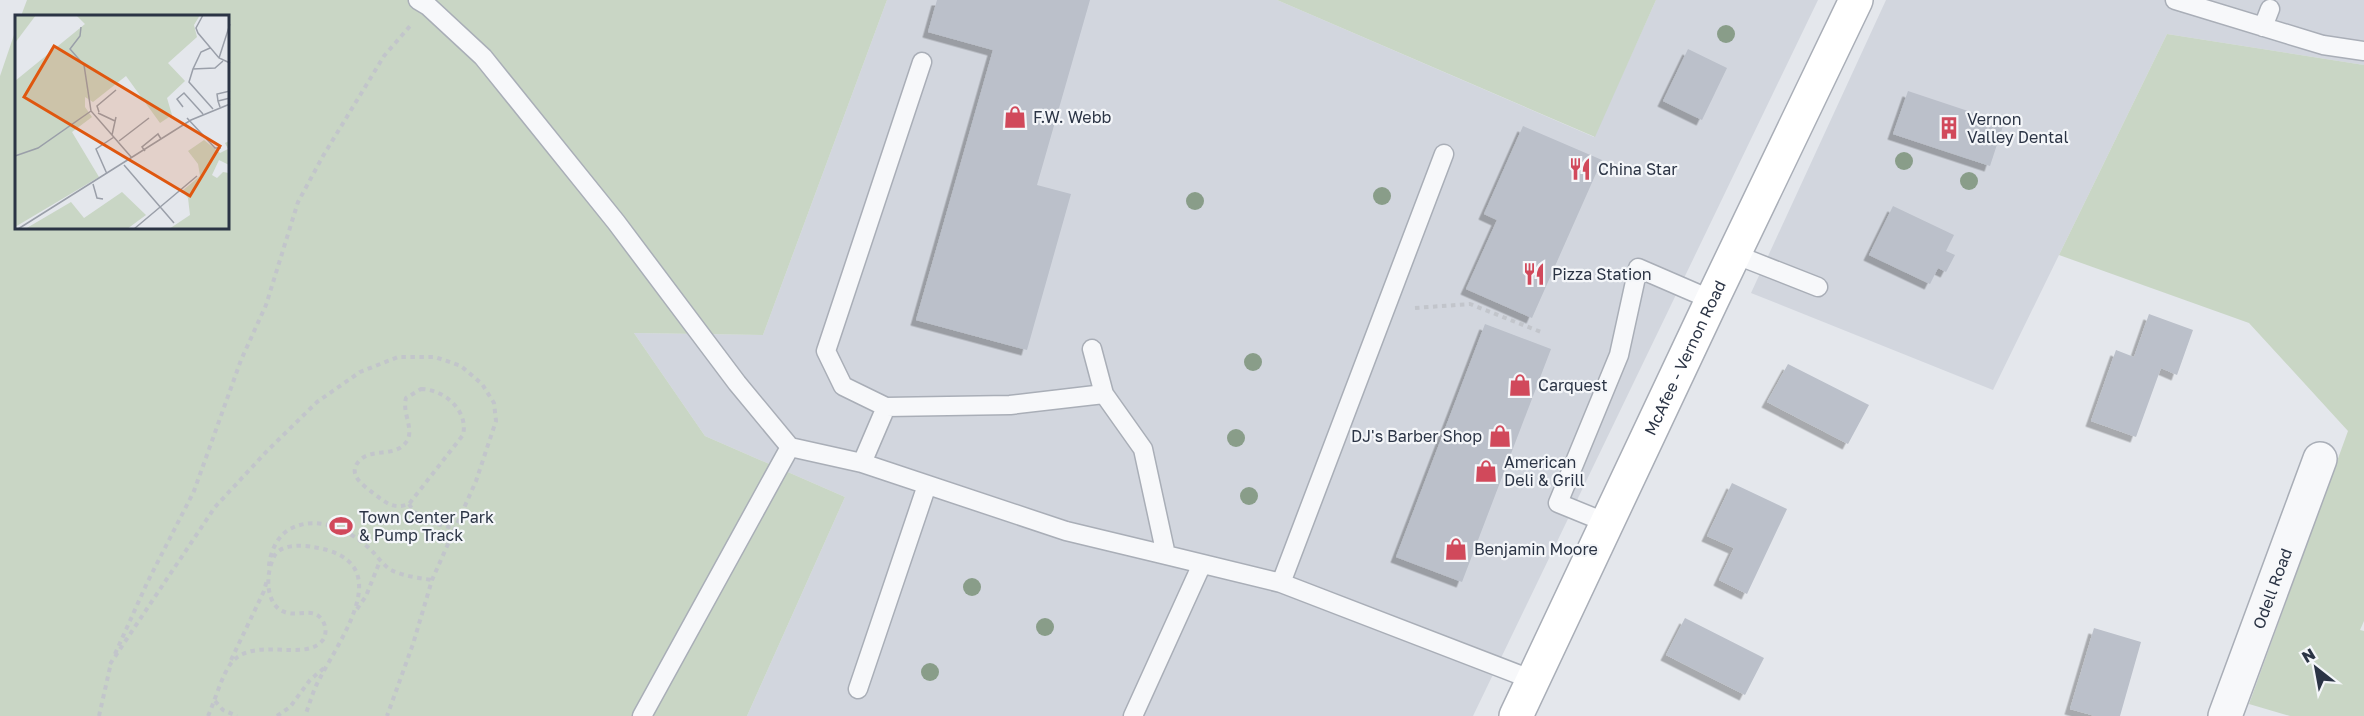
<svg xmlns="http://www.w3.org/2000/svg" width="2364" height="716" viewBox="0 0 2364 716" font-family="'Golos Text',sans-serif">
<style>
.built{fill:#d2d6de}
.green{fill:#c9d6c5}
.building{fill:#bbc0ca;filter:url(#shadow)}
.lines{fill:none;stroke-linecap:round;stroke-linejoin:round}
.service-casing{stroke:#a9aeb7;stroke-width:21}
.minor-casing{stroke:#a9aeb7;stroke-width:36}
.secondary-casing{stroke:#a9aeb7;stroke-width:36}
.path{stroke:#c2c5cb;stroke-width:4;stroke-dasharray:4.5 4.5;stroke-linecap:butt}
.service{stroke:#f7f8fa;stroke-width:18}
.minor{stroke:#f7f8fa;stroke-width:33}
.secondary{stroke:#fff;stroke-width:33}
.tree{fill:#899d89}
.labels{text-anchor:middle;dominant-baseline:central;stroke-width:4.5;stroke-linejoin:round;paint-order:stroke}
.poi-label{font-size:16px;fill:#2b3445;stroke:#f4f6f9;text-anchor:start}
.street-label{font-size:16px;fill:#2b3445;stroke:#f4f6f9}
.inset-road{fill:none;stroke:#9a9fa9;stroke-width:1.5}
.view{fill:#df570f;fill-opacity:0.15;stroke:#df570f;stroke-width:3}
.inset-edge{fill:none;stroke:#2b3445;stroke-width:3}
</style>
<defs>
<filter id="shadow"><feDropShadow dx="-5.5" dy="5.5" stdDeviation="0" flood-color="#0004"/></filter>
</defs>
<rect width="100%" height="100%" fill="#e4e7ec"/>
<path class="built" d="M 887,0 L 1277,0 L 1594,137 L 1656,0 L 1818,0 L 1473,716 L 747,716 L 845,497 L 705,436 L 634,333 L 763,335 Z
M 1886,0 L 2364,0 L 2364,65 L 2167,34 L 1993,390 L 1751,293 Z"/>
<path class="green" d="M 27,0 L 887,0 L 763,335 L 634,333 L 705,436 L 845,497 L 747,716 L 0,716 L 0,76 L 16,29 L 16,228 L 228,228 L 228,16 L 21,16 Z
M 1277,0 L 1656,0 L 1595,137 Z
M 2167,34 L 2364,65 L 2364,621 L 2360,630 L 2364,631 L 2364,716 L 2290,716 L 2249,704 L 2348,431 L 2249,323 L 2059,255 Z"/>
<path class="building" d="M 937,0 L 1090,0 L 1037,185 L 1071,194 L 1027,350 L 916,320 L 993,50 L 928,32 Z
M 1688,49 L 1727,68 L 1702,120 L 1663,101 Z
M 1908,91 L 2004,123 L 1990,166 L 1893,134 Z
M 1523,126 L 1602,160 L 1532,318 L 1466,289 L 1497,220 L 1484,214 Z
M 1893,206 L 1954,235 L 1946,251 L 1955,255 L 1946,272 L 1938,268 L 1930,284 L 1869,255 Z
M 2149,314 L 2193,330 L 2177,375 L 2161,368 L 2136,437 L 2091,421 L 2116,350 L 2134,357 Z
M 1485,324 L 1551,349 L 1462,582 L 1396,557 Z
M 1788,364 L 1869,405 L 1848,444 L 1767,402 Z
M 1732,483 L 1787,509 L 1747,594 L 1719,580 L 1734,548 L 1707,536 Z
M 1685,618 L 1764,658 L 1745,695 L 1666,655 Z
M 2094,628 L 2141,642 L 2120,716 L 2095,716 L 2070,709 Z"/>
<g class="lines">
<g class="service-casing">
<path id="service" d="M 418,0 L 428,6 L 483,57 L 616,222 L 737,383 L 790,447 L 862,463 L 1066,531 L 1166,555
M 2175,0 L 2323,45 L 2364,51
M 2263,27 L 2270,9
M 1734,254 L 1818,287
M 1092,349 L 1104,394 L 1143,449 L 1166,555 L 1281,583 L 1533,680
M 886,407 L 843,386 L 826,351 L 922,62
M 862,463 L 886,407 L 1010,405 L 1104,394
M 1607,523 L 1558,503 L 1619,355 L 1638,268 L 1712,300
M 1281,583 L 1444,154
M 858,689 L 927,485
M 642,716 L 790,447
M 1133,716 L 1202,564"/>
</g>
<g class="minor-casing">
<g id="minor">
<path id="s1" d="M 2225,716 L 2320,459"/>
</g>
</g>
<g class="secondary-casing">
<g id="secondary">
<path id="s2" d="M 1516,716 L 1712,300 L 1856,0"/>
</g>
</g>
<path class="path" d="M 1415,308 L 1470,304 L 1541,332
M 421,389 C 443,389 469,410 463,435 L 409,504 C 393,510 385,502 373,493 C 363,485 346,474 360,460 C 373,447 398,459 408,439 C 413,427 402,412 406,398 Z
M 409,504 C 420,523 436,523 456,529
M 269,566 C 270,552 278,534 292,528 C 319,515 351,530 372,551 C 378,557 383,565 391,570 C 403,576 419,578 432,580
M 357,609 L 366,596 L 380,561
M 115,654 L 147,583 L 194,491 L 241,360 L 266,305 L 298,202 L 323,156 L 384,56 L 410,26
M 231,660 L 264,591 L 267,580
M 110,664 L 215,507 L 267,451 L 317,402 L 360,372 L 398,357 L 435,357 L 461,366 L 482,384 L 494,403 L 496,421 L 476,481 L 432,580 L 413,644 L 387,716
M 215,701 L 223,710 L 237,716
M 99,716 L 111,663
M 208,716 C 215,701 222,674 232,662 C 255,636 304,662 322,641 C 329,633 325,618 315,614 C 307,611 297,615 288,613 C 264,608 265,572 275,555 C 282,544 302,545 313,547 C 398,560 344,633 320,678 C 313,690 310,703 305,716
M 277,716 L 290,707 L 310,680 L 324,668"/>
<use href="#service" class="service"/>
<use href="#minor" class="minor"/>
<use href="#secondary" class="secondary"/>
</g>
<g class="tree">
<circle cx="1726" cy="34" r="9"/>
<circle cx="1904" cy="161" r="9"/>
<circle cx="1969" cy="181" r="9"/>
<circle cx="1382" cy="196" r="9"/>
<circle cx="1195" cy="201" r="9"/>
<circle cx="1253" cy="362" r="9"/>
<circle cx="1236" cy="438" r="9"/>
<circle cx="1249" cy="496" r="9"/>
<circle cx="972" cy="587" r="9"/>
<circle cx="1045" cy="627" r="9"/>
<circle cx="930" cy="672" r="9"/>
</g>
<defs>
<g id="shop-bare" transform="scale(1.8)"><path d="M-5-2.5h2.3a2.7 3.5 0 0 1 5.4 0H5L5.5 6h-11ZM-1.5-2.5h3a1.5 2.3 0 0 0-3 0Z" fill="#d1495b" stroke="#f4f6f9" stroke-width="2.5" paint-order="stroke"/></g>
<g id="building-bare" transform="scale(1.8)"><path d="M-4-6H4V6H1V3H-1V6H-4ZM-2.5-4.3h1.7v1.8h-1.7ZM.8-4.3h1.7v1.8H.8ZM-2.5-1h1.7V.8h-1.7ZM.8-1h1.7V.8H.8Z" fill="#d1495b" stroke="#f4f6f9" stroke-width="2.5" paint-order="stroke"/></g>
<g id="restaurant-bare" transform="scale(1.8)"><path d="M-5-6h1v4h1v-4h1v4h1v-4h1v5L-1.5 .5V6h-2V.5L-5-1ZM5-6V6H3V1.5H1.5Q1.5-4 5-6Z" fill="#d1495b" stroke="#f4f6f9" stroke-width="2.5" paint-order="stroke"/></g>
<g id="stadium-bare" transform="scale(1.8)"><path d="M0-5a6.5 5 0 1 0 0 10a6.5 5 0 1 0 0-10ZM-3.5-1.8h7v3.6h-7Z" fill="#d1495b" stroke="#f4f6f9" stroke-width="2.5" paint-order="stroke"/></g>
</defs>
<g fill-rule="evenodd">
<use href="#shop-bare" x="1015" y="117"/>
<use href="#building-bare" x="1949" y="128"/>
<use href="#restaurant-bare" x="1580" y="169"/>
<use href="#restaurant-bare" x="1534" y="274"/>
<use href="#shop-bare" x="1520" y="385"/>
<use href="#shop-bare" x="1500" y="436"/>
<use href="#shop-bare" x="1486" y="471"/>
<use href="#stadium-bare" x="341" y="526"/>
<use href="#shop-bare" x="1456" y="549"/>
</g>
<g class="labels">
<g class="poi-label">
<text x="1033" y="117">F.W. Webb</text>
<text x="1967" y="119">Vernon<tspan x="1967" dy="18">Valley Dental</tspan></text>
<text x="1598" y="169">China Star</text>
<text x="1552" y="274">Pizza Station</text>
<text x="1538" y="385">Carquest</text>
<text x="1482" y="436" text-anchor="end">DJ's Barber Shop</text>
<text x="1504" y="462">American<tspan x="1504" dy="18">Deli &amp; Grill</tspan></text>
<text x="359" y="517">Town Center Park<tspan x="359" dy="18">&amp; Pump Track</tspan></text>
<text x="1474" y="549">Benjamin Moore</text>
</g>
<g class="street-label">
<text stroke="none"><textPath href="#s2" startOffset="396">McAfee - Vernon Road</textPath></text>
<text stroke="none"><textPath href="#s1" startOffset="136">Odell Road</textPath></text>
</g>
</g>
<g transform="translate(15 15)">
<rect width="214" height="214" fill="#e4e7ec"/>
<path d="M 0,0 L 21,0 L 0,28 ZM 61,0 L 185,0 L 179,10 L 182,22 L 153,48 L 170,66 L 152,83 L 157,100 L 145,108 L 111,61 L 78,87 L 70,82 L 70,92 L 77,102 L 57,117 L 84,162 L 0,212 L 0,66 L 70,9 ZM 189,125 L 205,138 L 213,134 L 210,128 L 214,126 L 214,150 L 204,145 L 197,160 L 202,163 L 208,157 L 214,158 L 214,214 L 154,214 L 175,200 L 173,183 L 167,176 L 185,161 L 183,149 L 173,136 ZM 107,177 L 131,200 L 112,214 L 10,214 L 56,187 L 69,203 Z" fill="#c9d6c5"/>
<path class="inset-road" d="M 188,0 L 181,13 L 183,18 L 204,43 L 215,48M 66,12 L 65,21 L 55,34 L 69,50 L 76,96 L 97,120M 195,33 L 186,37 L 178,54 L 200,53 L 208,46M 204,43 L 215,9M 178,54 L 174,67 L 198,94M 203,86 L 202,79 L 215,76M 168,92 L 162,84 L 169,78 L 188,99M 205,92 L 203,86 L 215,83M 84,97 L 82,91 L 101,75M 83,98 L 100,106M 101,102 L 97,120 L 117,143M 172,103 L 200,133 L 206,133M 104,126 L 134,103M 130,136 L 127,132 L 143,119 L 146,124M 0,141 L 23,133 L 76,96M 109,150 L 159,208M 92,159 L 81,134 L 99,122M 78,169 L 82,183 L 88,184M 3,214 L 176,105 L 215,89M 119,214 L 182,161"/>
<path class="view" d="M 39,31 L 205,131 L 175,181 L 9,82 Z"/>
<rect width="214" height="214" class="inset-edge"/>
</g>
<g transform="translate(2316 668) rotate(329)" stroke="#f4f6f9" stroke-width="4.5" paint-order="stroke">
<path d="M0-4.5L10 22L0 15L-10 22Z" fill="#2b3445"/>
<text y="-9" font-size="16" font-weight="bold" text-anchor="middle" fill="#2b3445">N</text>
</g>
</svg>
